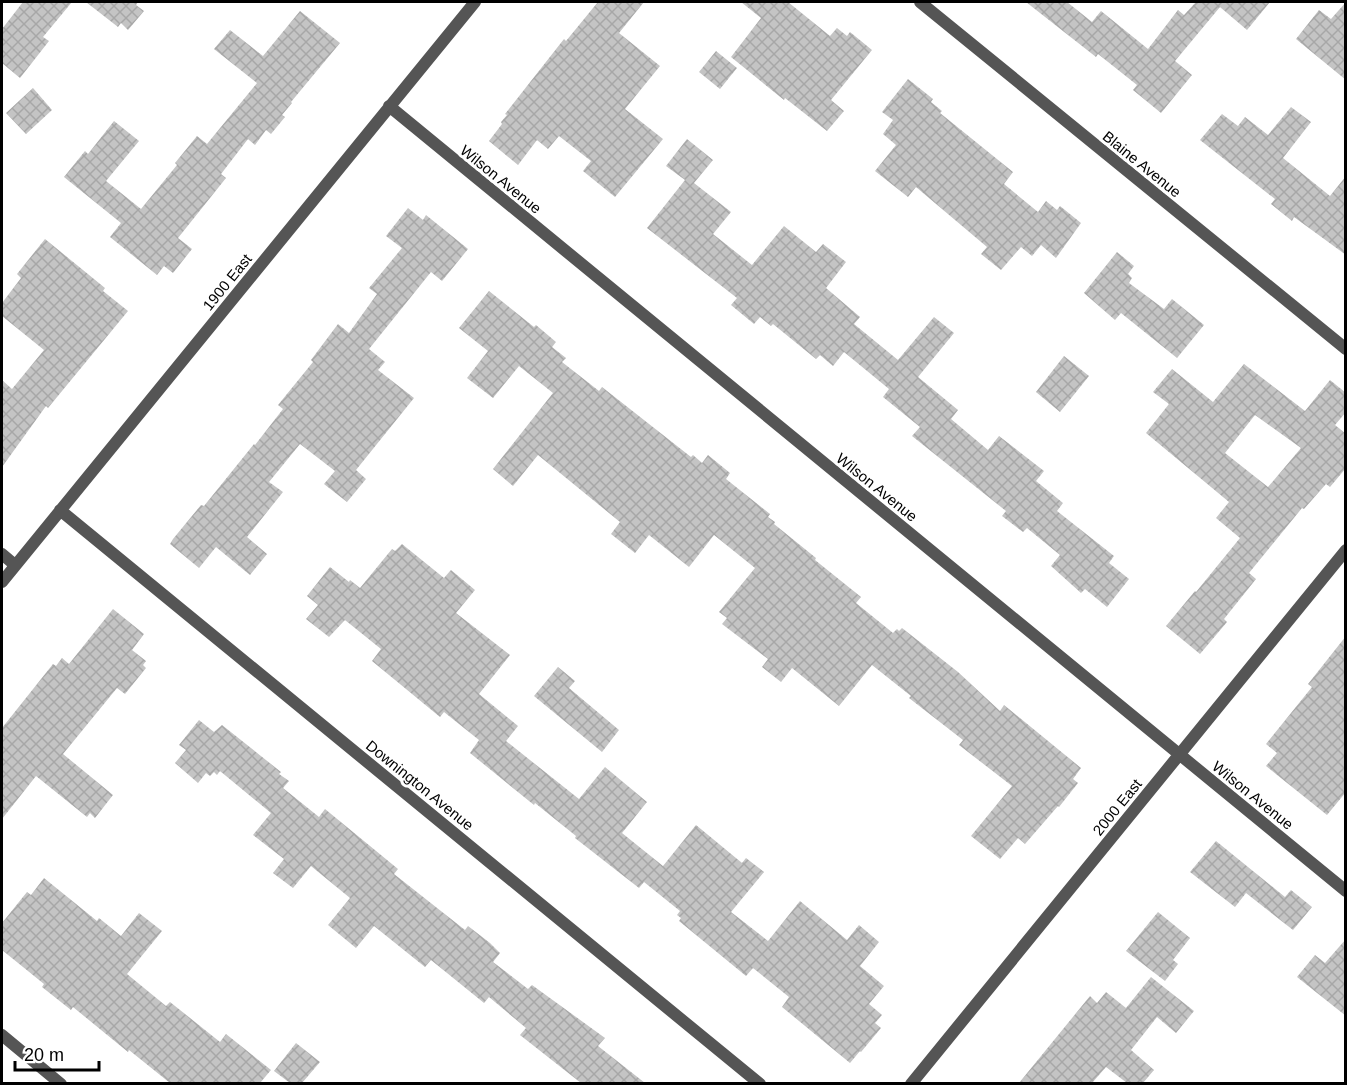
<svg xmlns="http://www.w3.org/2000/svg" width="1347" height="1085" viewBox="0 0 1347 1085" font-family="Arial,sans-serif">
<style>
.building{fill:url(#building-cross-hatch);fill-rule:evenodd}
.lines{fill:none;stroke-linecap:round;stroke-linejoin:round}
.minor{stroke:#555;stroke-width:12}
.labels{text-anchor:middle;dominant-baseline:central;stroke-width:6;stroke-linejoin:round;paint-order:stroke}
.street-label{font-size:15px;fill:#000;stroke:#fff}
</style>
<defs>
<pattern id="building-cross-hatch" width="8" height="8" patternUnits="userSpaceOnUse" patternTransform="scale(1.5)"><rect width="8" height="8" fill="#c4c4c4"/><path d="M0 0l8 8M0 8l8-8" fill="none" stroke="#a7a7a7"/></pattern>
</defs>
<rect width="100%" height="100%" fill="#fff"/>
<path class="building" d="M 23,2 L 72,2 L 43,37 L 49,41 L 20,78 L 2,63 L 2,29 Z
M 86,2 L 138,2 L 136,5 L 144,11 L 128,30 L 121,23 L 118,27 Z
M 598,2 L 644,2 L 619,33 L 660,66 L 625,109 L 663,139 L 615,197 L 583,171 L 591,161 L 559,136 L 548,149 L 537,140 L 518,165 L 489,141 L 502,124 L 501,122 L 507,115 L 505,114 L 564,39 L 566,41 Z
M 741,2 L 788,2 L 830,36 L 837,28 L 847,36 L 850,32 L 872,50 L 831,100 L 844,111 L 827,131 L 785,98 L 784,100 L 731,57 L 761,18 Z
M 1026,2 L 1067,2 L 1092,22 L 1101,11 L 1148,49 L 1178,10 L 1184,15 L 1196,2 L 1270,2 L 1247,30 L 1220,7 L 1175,61 L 1192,75 L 1161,113 L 1133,90 L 1137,85 L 1098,54 L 1096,57 Z
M 1346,2 L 1346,80 L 1296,39 L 1319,10 L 1331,19 Z
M 300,11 L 340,43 L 291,102 L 292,103 L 282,115 L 285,117 L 271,134 L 266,130 L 255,145 L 248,139 L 221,174 L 226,178 L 178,238 L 192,249 L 173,273 L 164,266 L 157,275 L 110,237 L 121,223 L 64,177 L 85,151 L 88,154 L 114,121 L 139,141 L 106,181 L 141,209 L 177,165 L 175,163 L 197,136 L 207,144 L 257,83 L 214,49 L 230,30 L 263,56 Z
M 716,51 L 737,68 L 720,89 L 699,72 Z
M 908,79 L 933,99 L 931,102 L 942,111 L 940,113 L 1013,172 L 1004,184 L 1038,212 L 1046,201 L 1057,210 L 1060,206 L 1081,223 L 1056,258 L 1041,245 L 1032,256 L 1021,247 L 1001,270 L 981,254 L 987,247 L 916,187 L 908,197 L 875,171 L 896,145 L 883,134 L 893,120 L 882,112 Z
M 33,88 L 52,110 L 26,134 L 6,113 Z
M 1291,107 L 1311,122 L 1283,158 L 1330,196 L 1346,176 L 1346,255 L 1294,217 L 1292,221 L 1271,204 L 1275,199 L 1200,140 L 1222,114 L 1238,126 L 1245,117 L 1268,135 Z
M 687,139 L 713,160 L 694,183 L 731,212 L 713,234 L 752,265 L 784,226 L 816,252 L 823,244 L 846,262 L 826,288 L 860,317 L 854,324 L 898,360 L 934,317 L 954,333 L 918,377 L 958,410 L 951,419 L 988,450 L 999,436 L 1044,471 L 1036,481 L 1063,503 L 1057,511 L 1114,556 L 1109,563 L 1129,579 L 1107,607 L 1085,589 L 1081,593 L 1051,566 L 1060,555 L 1027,528 L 1023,532 L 1002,516 L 1006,511 L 912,436 L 920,427 L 883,397 L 889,389 L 844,352 L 833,366 L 820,355 L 816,359 L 773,324 L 771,326 L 760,317 L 754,324 L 731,305 L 737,298 L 647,228 L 685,180 L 666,166 Z
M 408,208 L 423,220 L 426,215 L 468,249 L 442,281 L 431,272 L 369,349 L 385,362 L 378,370 L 414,398 L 356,470 L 366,479 L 347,502 L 324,484 L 335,471 L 300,444 L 269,482 L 283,492 L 247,537 L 267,554 L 250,575 L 216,547 L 199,568 L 170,544 L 173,539 L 201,505 L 204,506 L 254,444 L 255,445 L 283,409 L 278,405 L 313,362 L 311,360 L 338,324 L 349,333 L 377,294 L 369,288 L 402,248 L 386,236 Z
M 45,239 L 105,288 L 103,291 L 128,311 L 48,408 L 46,406 L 2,467 L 2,380 L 12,389 L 44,350 L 2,316 L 2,303 L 21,278 L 17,274 Z
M 1117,252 L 1134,266 L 1128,274 L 1132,278 L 1129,283 L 1164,309 L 1172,299 L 1204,325 L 1177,358 L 1121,313 L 1115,320 L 1084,293 Z
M 489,291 L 534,327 L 536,325 L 556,342 L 552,347 L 566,358 L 562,362 L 599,391 L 602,387 L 691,457 L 693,455 L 702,463 L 708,455 L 730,473 L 726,479 L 770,514 L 768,517 L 775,522 L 774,524 L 816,558 L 815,560 L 861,597 L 856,603 L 893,633 L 897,629 L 899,631 L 902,628 L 958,672 L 1000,711 L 1004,705 L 1081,768 L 1073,779 L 1078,783 L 1059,807 L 1058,806 L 1025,844 L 1018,838 L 1000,859 L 971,836 L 1012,786 L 959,745 L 963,740 L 909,698 L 911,696 L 872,665 L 839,706 L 792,668 L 781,682 L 762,667 L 768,659 L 722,624 L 727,618 L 719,612 L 755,568 L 714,535 L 689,567 L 649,535 L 635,553 L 611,534 L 620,522 L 538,455 L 513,486 L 493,469 L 553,393 L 519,366 L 493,398 L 467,378 L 488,351 L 459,328 Z
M 1064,356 L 1089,376 L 1060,412 L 1036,392 Z
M 1244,364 L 1305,411 L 1330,380 L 1346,393 L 1346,412 L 1335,425 L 1346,434 L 1346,468 L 1330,487 L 1326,484 L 1304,509 L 1302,508 L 1249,573 L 1256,579 L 1224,619 L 1227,622 L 1200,654 L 1166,626 L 1195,591 L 1196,592 L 1240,538 L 1216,518 L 1229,502 L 1146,433 L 1169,404 L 1153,392 L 1172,369 L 1213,402 ZM 1255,415 L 1301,448 L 1268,487 L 1225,453 Z
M 402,544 L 444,578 L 451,570 L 475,590 L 456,613 L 510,655 L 479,694 L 518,726 L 506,741 L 579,799 L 605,767 L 647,802 L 622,833 L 663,866 L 696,825 L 742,863 L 746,858 L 764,872 L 731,912 L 768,941 L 800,901 L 847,940 L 859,925 L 879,942 L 860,966 L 884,986 L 869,1004 L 882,1015 L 875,1023 L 881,1028 L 861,1052 L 860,1051 L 850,1063 L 782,1007 L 789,997 L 753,968 L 746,976 L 679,921 L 681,918 L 677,915 L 680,911 L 644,882 L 639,888 L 575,838 L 576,836 L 535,803 L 534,805 L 470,753 L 479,740 L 444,712 L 440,717 L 372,661 L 381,649 L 345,620 L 329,637 L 306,619 L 318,605 L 307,596 L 330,567 L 349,582 L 350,580 L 360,588 L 392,549 L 395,551 Z
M 113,609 L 144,634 L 132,650 L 146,661 L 143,665 L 146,668 L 125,694 L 117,688 L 63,754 L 113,795 L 95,818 L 90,813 L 87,817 L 36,776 L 2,819 L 2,728 L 53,664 L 56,666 L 62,658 L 69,664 Z
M 1346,636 L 1346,792 L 1327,815 L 1266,766 L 1277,753 L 1266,744 L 1312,687 L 1308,684 Z
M 558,667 L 575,681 L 569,688 L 619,730 L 602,752 L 534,696 Z
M 199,720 L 214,732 L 222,725 L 281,772 L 279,774 L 289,781 L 283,788 L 319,817 L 325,809 L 398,869 L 394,874 L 465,930 L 468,926 L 490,943 L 500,953 L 493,962 L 528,989 L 532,985 L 605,1038 L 598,1046 L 645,1083 L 581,1083 L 520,1035 L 526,1028 L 489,997 L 484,1003 L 431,960 L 425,967 L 374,926 L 356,948 L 328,925 L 350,898 L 311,866 L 293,888 L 273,873 L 284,859 L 253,835 L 271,813 L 220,771 L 217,775 L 214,772 L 210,776 L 206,773 L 198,783 L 175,763 L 186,750 L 179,745 Z
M 1216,841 L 1285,897 L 1291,890 L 1312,907 L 1293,930 L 1246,893 L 1235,907 L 1190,872 Z
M 44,878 L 97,921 L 99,918 L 121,936 L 139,913 L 162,931 L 127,974 L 166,1006 L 170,1002 L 220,1042 L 226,1034 L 271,1070 L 260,1083 L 170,1083 L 129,1050 L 128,1052 L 73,1007 L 71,1010 L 42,987 L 44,984 L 2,950 L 2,923 L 27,892 L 31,895 Z
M 1158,912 L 1190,938 L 1173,960 L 1178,964 L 1165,981 L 1126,951 Z
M 1346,939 L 1346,1016 L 1297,977 L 1315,955 L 1325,963 Z
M 1151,977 L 1194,1011 L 1176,1033 L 1157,1017 L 1131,1050 L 1154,1070 L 1143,1083 L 1127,1083 L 1106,1067 L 1092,1083 L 1019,1083 L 1090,996 L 1097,1003 L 1106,992 L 1126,1008 Z
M 296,1043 L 320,1062 L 302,1083 L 290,1083 L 274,1071 Z"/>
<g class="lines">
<path class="minor" d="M 920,2 L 1346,349
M 389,106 L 1346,891
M 60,510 L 760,1084
M 2,554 L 15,565
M 2,582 L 475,2
M 2,1035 L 61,1084
M 911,1084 L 1346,550"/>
</g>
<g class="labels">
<g class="street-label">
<text transform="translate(1142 164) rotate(39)">Blaine Avenue</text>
<text transform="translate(501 179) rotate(39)">Wilson Avenue</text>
<text transform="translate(227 282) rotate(-51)">1900 East</text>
<text transform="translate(877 487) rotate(39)">Wilson Avenue</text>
<text transform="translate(420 785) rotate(39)">Downington Avenue</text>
<text transform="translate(1253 795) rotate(39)">Wilson Avenue</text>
<text transform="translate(1117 807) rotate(-51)">2000 East</text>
</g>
</g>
<rect width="1347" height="1085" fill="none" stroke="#000000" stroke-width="6"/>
<path d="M15 1061v9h84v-9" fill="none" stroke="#000000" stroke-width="3"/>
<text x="24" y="1061" font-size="18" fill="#000000" stroke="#ffffff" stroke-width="4.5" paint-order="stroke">20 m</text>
</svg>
